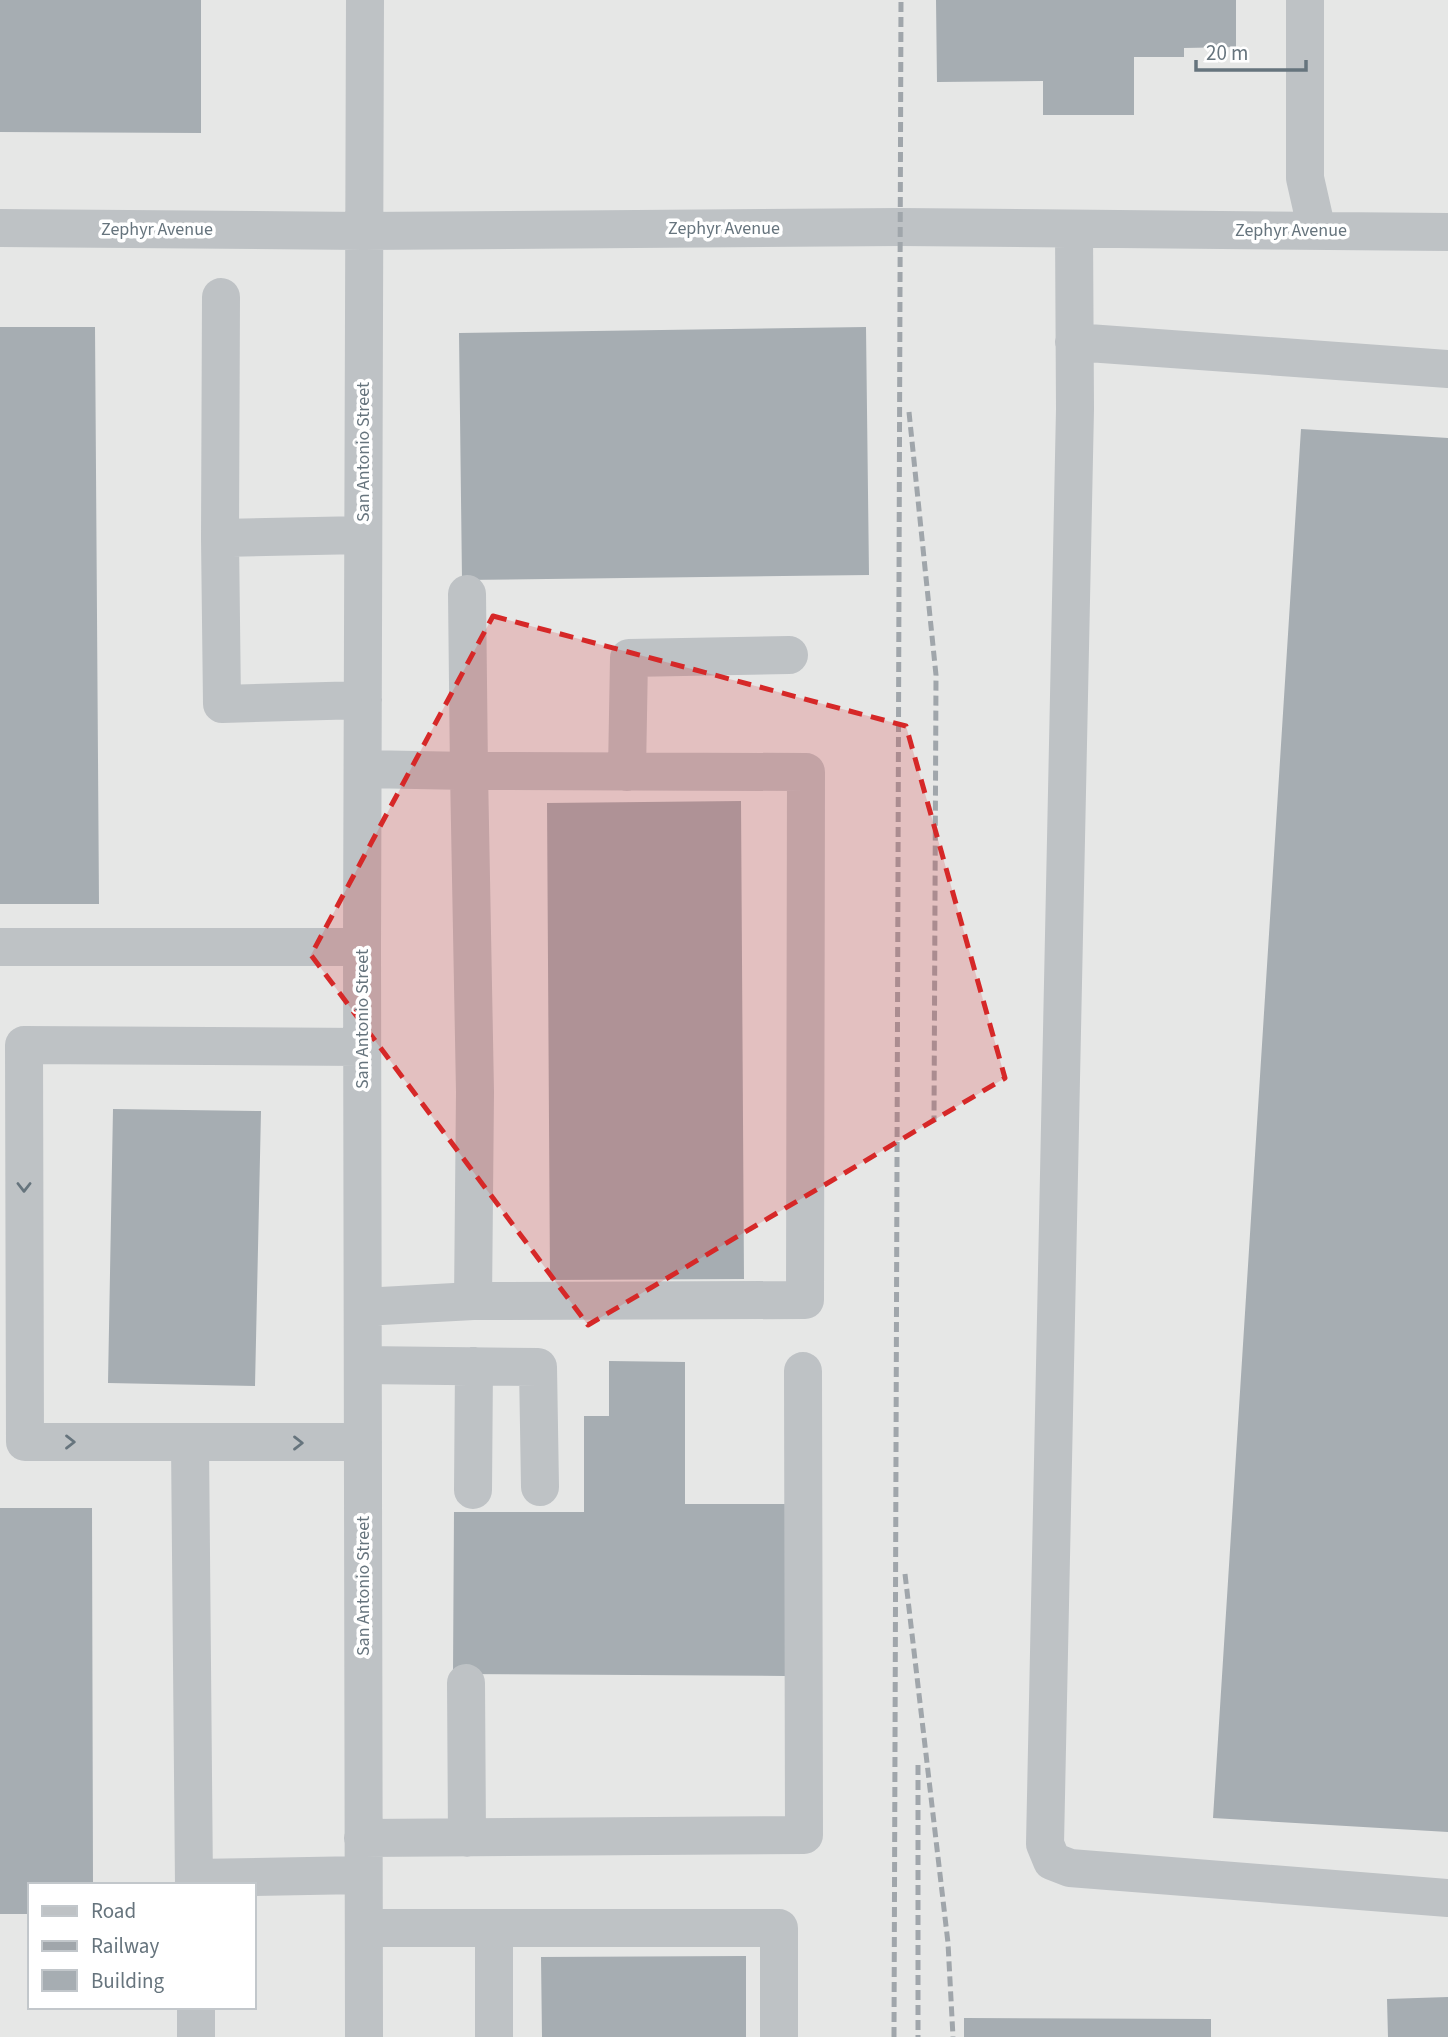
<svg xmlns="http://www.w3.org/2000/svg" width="1448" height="2037" viewBox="0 0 1448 2037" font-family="'Source Sans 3',sans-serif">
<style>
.built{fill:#e6e7e6;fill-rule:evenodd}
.building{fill:#a6adb2}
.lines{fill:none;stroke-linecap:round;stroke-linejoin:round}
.minor{stroke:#bec2c5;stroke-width:38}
.rail{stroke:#a0a6ab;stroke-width:5;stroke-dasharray:10 5;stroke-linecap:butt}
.oneway{stroke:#66747d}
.marked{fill:#d62828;fill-opacity:0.2;stroke:#d62828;stroke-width:5;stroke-dasharray:14 9;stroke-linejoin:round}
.labels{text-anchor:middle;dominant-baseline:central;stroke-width:7;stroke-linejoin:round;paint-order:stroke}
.street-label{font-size:18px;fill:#66747d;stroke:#fff}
</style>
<rect width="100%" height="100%" fill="#f8f8f6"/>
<path class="built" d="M 0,0 L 1448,0 L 1448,2037 L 0,2037 ZM 30,1885 L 254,1885 L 254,2007 L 30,2007 Z"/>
<path class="building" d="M 0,0 L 201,0 L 201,133 L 0,132 Z
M 936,0 L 1236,0 L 1236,47 L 1184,48 L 1184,57 L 1134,57 L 1134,115 L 1043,115 L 1043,81 L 937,82 Z
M 0,327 L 95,327 L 99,904 L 0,904 Z
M 866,327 L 869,575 L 462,580 L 459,333 Z
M 1301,429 L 1448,438 L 1448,1832 L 1213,1818 Z
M 741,801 L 744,1279 L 550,1280 L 547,803 Z
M 113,1109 L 261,1111 L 255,1386 L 108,1383 Z
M 609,1361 L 685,1362 L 685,1504 L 786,1504 L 785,1676 L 453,1674 L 454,1512 L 584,1512 L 584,1416 L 609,1416 Z
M 0,1508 L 92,1508 L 93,1885 L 30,1885 L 30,1914 L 0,1914 Z
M 746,1956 L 746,2037 L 542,2037 L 541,1957 Z
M 1448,1997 L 1448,2037 L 1388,2037 L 1387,1999 Z
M 964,2018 L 1211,2019 L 1211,2037 L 964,2037 Z"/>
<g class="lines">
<path class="minor" d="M 1305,0 L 1305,178 L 1317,231
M 0,228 L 363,231 L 900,227 L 1448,232
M 1074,229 L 1075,409 L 1045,1844 L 1052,1861 L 1070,1868 L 1448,1898
M 221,297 L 220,538 L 363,535
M 1074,342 L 1448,369
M 220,538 L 222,704 L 363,700
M 363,769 L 469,771 L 467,594
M 627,772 L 629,658 L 789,655
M 0,947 L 362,947
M 362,1047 L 24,1045 L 25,1442 L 363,1442
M 363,1307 L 473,1301 L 475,1092 L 469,771 L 806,772 L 805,1300 L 473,1301
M 363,1365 L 538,1367 L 540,1487
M 190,1443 L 194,1885
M 473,1490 L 474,1366
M 466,1683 L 467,1838
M 363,1838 L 804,1835 L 803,1371
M 194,1878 L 363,1875
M 366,1928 L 779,1928 L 779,2037
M 494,1928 L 494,2037
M 196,2007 L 196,2037
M 364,2037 L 362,947 L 365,0"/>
<path class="rail" d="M 909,412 L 936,675 L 934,1122
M 905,1574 L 948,1943 L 953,2037
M 918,1765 L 918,2037
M 894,2037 L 901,0"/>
</g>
<defs><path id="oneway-chevron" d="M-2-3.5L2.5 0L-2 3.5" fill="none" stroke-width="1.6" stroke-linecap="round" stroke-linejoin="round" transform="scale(1.75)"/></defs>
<g class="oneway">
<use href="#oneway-chevron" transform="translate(24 1187) rotate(90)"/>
<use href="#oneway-chevron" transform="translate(70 1442)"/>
<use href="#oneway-chevron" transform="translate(298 1443)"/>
</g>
<path class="marked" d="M 493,616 L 906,726 L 1005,1078 L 588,1325 L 311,955 Z"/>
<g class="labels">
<g class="street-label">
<text x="724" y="228">Zephyr Avenue</text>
<text x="157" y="229">Zephyr Avenue</text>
<text x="1291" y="230">Zephyr Avenue</text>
<text transform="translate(363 452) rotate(-90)">San Antonio Street</text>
<text transform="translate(362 1019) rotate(-90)">San Antonio Street</text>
<text transform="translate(363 1586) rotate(-90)">San Antonio Street</text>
</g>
</g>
<rect x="28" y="1883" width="228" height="126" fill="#ffffff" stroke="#c2c7cb" stroke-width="2"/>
<rect x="42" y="1906" width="35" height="10" fill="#bec2c5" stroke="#c2c7cb" stroke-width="2"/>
<text x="91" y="1918" font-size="21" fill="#66747d">Road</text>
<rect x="42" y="1941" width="35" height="10" fill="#a0a6ab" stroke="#c2c7cb" stroke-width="2"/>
<text x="91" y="1953" font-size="21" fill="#66747d">Railway</text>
<rect x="42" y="1970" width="35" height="21" fill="#a6adb2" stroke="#c2c7cb" stroke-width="2"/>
<text x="91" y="1988" font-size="21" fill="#66747d">Building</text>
<path d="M1196 60v10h110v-10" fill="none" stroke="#66747d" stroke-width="3.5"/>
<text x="1206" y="60" font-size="21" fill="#66747d" stroke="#ffffff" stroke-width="5" paint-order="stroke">20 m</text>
</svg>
